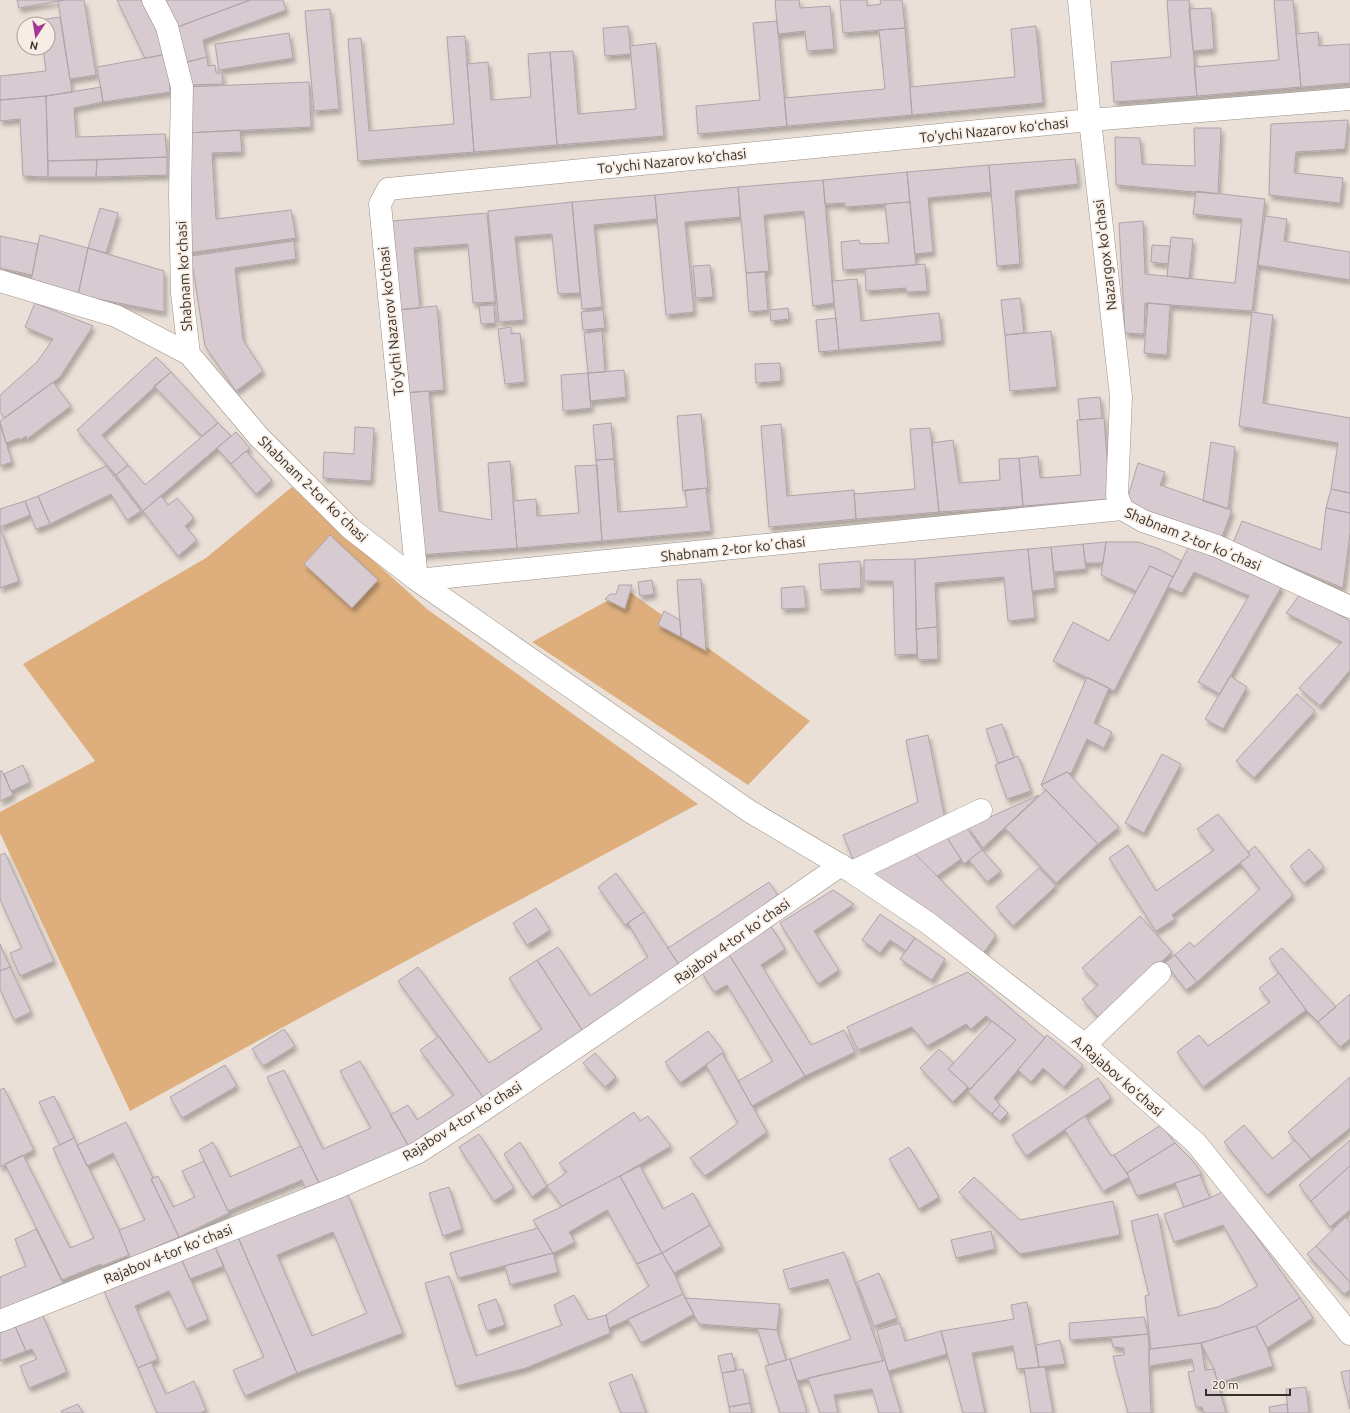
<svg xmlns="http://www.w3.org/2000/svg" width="1350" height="1413" viewBox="0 0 1350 1413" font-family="Ubuntu,sans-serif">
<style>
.green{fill:#deaf7d}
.building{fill:#d7cad0;stroke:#b0a4aa;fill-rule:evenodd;filter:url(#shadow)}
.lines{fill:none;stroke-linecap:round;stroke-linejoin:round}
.minor-casing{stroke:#999087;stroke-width:23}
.minor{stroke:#fff;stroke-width:22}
.labels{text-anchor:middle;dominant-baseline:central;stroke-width:3.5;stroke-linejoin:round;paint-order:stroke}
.street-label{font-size:14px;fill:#34302c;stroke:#f7ede4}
</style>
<defs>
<filter id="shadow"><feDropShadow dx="2.5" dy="4.5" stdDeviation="2" flood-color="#0004"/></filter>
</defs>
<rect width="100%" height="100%" fill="#eae0d7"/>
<path class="green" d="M 292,487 L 427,609 L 698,804 L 298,1019 L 130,1111 L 0,833 L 0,812 L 95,761 L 23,664 L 206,558 Z
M 627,590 L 810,721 L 748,785 L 532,642 Z"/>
<path class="building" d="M 17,0 L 65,0 L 19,8 Z
M 65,0 L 84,0 L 96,75 L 70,79 L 58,1 Z
M 117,0 L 141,0 L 168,54 L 145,58 Z
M 161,0 L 250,0 L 175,28 Z
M 250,0 L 283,0 L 286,10 L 203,40 L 207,57 L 187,62 L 175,28 Z
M 775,0 L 799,0 L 800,8 L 830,6 L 834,49 L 807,51 L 805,31 L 778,34 Z
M 840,0 L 867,0 L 867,6 L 881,4 L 880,0 L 902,0 L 905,28 L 843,33 Z
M 1167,0 L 1189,0 L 1197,96 L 1114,102 L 1111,62 L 1171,57 Z
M 1274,0 L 1293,0 L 1301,87 L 1197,96 L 1194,67 L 1279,60 Z
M 1211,8 L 1214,49 L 1193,51 L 1189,9 Z
M 330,9 L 339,109 L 314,111 L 305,11 Z
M 60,17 L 72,92 L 46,96 L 0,100 L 0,76 L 46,71 L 43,48 L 48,48 L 48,24 L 39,24 L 39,20 Z
M 777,21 L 787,126 L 698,134 L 696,106 L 760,100 L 753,23 Z
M 628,26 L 631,54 L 605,56 L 603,28 Z
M 1036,26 L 1043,103 L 912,115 L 910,87 L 1015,77 L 1011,29 Z
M 905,28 L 912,115 L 787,126 L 784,98 L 885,89 L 879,30 Z
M 1318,32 L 1319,46 L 1350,44 L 1350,83 L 1301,87 L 1296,34 Z
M 289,33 L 293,58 L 219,70 L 215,44 Z
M 465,36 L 474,152 L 358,161 L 348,39 L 361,38 L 369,131 L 454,124 L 447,37 Z
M 656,43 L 664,136 L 557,145 L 550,52 L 573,51 L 578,114 L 636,109 L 630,46 Z
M 550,52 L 557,145 L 474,152 L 467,64 L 488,62 L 491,100 L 531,97 L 528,54 Z
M 168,54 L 170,92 L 103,102 L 97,67 Z
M 207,57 L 208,66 L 215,65 L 216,73 L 222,73 L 223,84 L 188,85 L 187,62 Z
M 309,82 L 311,127 L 186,133 L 185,87 Z
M 101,87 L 103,102 L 74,108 L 76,137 L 165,134 L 167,157 L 48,161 L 46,96 Z
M 46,96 L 48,177 L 23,176 L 20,119 L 0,121 L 0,100 Z
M 1348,120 L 1345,149 L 1296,152 L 1294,173 L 1343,178 L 1340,203 L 1269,195 L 1271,124 Z
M 1194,128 L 1221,128 L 1218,194 L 1116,185 L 1115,137 L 1140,138 L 1142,164 L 1195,166 Z
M 240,130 L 242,152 L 212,153 L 216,219 L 291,210 L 296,238 L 187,253 L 186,133 Z
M 167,157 L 167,175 L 96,177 L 97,160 Z
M 1075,159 L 1078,184 L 1015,191 L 1020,264 L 997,266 L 989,165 Z
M 97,160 L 96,177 L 48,177 L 48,161 Z
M 989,165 L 991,192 L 928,198 L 933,252 L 915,254 L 907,172 Z
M 907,172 L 910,202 L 845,207 L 845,203 L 825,204 L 823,180 Z
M 823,180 L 834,303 L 813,306 L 804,211 L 764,215 L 769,271 L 746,273 L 738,187 Z
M 738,187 L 740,217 L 685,222 L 694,312 L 666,315 L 655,195 Z
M 1196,191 L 1265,199 L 1252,311 L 1145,303 L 1144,334 L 1125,333 L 1119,223 L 1143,221 L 1145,274 L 1235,283 L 1242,219 L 1193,214 Z
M 655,195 L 657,219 L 594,225 L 602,307 L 582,309 L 572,202 Z
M 572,202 L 580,293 L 558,294 L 552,234 L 515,237 L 524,320 L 499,322 L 488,211 Z
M 910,202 L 916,265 L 843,270 L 841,242 L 859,240 L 860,244 L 889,243 L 885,204 Z
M 100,208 L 118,213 L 106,253 L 88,248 Z
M 487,213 L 495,302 L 473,303 L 468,244 L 414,248 L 420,308 L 400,310 L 392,221 Z
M 1265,216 L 1287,219 L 1284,241 L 1350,252 L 1350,280 L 1258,265 Z
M 40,235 L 88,248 L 78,295 L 31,281 Z
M 0,236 L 38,244 L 32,275 L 0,268 Z
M 1171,237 L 1193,239 L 1189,279 L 1167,276 Z
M 294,241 L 296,259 L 235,268 L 243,340 L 263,371 L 236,391 L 205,346 L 191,256 Z
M 1152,245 L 1170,246 L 1168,264 L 1151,262 Z
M 88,248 L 164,271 L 164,312 L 78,295 Z
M 925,264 L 927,291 L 906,292 L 906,288 L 866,291 L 865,269 Z
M 710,265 L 713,297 L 696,298 L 693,266 Z
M 765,272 L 768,310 L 749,312 L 746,273 Z
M 857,279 L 861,321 L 939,313 L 942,341 L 839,350 L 832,281 Z
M 1020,298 L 1024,333 L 1005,335 L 1001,300 Z
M 35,303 L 93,326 L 60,377 L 5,418 L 0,412 L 0,395 L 37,362 L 53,339 L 25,327 Z
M 1148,303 L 1170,305 L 1167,355 L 1144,353 Z
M 494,305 L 495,323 L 481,324 L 479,306 Z
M 437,306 L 444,390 L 401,393 L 393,310 Z
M 788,308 L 789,319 L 771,321 L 770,310 Z
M 603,310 L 605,328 L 583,330 L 581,312 Z
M 1252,312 L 1273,315 L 1263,403 L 1350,418 L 1350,493 L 1331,489 L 1338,443 L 1239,426 Z
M 836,318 L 839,350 L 819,352 L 816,320 Z
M 511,327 L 511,334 L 520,333 L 525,382 L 505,384 L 498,329 Z
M 602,331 L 605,372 L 588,373 L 584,333 Z
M 1051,331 L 1057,387 L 1010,391 L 1005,335 Z
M 156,357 L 171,372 L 102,435 L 128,465 L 116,475 L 77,430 Z
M 780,363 L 781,381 L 756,383 L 755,364 Z
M 624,370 L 626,397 L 590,401 L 588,373 Z
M 171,372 L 218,423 L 202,436 L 154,386 Z
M 588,373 L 591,408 L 563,411 L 561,375 Z
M 53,382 L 71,406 L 27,439 L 26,436 L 20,440 L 19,438 L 6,443 L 0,421 Z
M 429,391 L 439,511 L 492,520 L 488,463 L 510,461 L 517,548 L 417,555 L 404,393 Z
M 1100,397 L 1102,418 L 1080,420 L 1078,399 Z
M 701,414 L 708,488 L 683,491 L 677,416 Z
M 1104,418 L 1110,499 L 1023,506 L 1019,458 L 1038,456 L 1040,478 L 1081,475 L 1077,420 Z
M 218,423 L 231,436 L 143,511 L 116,475 L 128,465 L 145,485 Z
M 611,423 L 614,459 L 596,460 L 593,425 Z
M 0,424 L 12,462 L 0,466 Z
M 781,424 L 787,496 L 854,490 L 856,519 L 769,527 L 761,426 Z
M 355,427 L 374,428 L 371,481 L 323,478 L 324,452 L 354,454 Z
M 930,428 L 939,512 L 856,519 L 854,494 L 915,489 L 910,429 Z
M 236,432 L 250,448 L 231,464 L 217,448 Z
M 953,440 L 959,483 L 1000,480 L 999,459 L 1019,458 L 1023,506 L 939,512 L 932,443 Z
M 1211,442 L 1235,447 L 1228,509 L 1203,501 Z
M 246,451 L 272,480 L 256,494 L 231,464 Z
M 614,459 L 618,512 L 687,507 L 685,490 L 706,488 L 711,531 L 602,541 L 596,460 Z
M 1138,463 L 1165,472 L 1160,485 L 1232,510 L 1222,537 L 1126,504 Z
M 597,465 L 602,541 L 517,548 L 513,501 L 536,499 L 537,516 L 579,513 L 575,466 Z
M 106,466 L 141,511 L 127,520 L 111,494 L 50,524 L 38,496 Z
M 1331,489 L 1350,493 L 1350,513 L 1326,508 Z
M 38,496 L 50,524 L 36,529 L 25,501 Z
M 161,496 L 168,505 L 177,498 L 194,518 L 185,526 L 197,540 L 178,556 L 143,511 Z
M 25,501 L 30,515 L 0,527 L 0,509 Z
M 1326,508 L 1350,513 L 1350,533 L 1343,588 L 1233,543 L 1242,521 L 1321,550 Z
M 0,527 L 19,581 L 0,588 Z
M 330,535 L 378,580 L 352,608 L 304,564 Z
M 1106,542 L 1138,542 L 1159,549 L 1182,561 L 1173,577 L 1150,566 L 1136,591 L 1101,575 Z
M 1106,542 L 1103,563 L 1085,563 L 1083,544 Z
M 1083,544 L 1086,569 L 1054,572 L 1051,547 Z
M 1189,546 L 1282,586 L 1220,694 L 1198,682 L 1249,596 L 1194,572 L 1182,593 L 1168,587 Z
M 1051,547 L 1055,588 L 1032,591 L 1028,549 Z
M 1028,549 L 1035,618 L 1008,621 L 1004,577 L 935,583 L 937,627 L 916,629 L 915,559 Z
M 915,559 L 917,654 L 895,655 L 893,581 L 864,581 L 864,560 Z
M 860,561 L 861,588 L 821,590 L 819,564 Z
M 1150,566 L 1173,577 L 1114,691 L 1053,661 L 1073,622 L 1109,641 Z
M 701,579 L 706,651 L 681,637 L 677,580 Z
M 652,580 L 654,594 L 640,596 L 638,582 Z
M 619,585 L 632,585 L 625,609 L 605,599 L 610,594 L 616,594 Z
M 804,586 L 806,608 L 782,609 L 781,588 Z
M 1301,593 L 1350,621 L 1350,670 L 1320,706 L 1299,688 L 1342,642 L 1286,613 Z
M 664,611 L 680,620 L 681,637 L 658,625 Z
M 937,627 L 938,659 L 918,660 L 916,629 Z
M 1230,676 L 1247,687 L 1223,729 L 1205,719 Z
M 1087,677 L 1109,688 L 1094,723 L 1112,732 L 1104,748 L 1087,739 L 1071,774 L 1067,772 L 1041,785 Z
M 1297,694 L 1315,711 L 1254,778 L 1236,761 Z
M 1002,724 L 1014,758 L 998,763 L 986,729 Z
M 928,735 L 945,819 L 853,859 L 843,835 L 918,802 L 906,740 Z
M 1162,754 L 1181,764 L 1144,833 L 1125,823 Z
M 1018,756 L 1031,791 L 1007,799 L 995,765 Z
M 23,765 L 30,782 L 11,791 L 4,774 Z
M 0,771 L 2,771 L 13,795 L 0,801 Z
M 1067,772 L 1119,827 L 1098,844 L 1041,785 Z
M 1046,790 L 1098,844 L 1056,883 L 1005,828 Z
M 1039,795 L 983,848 L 968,827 Z
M 1218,814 L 1250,855 L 1172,915 L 1175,919 L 1156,931 L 1109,858 L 1128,845 L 1156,891 L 1214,850 L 1197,829 Z
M 966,827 L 982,850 L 964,864 L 946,836 Z
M 946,836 L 961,859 L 937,876 L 914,853 Z
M 1255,846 L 1293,895 L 1197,982 L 1175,955 L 1190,942 L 1194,947 L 1260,889 L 1240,863 L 1250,855 L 1248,852 Z
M 1309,849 L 1324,867 L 1304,883 L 1290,866 Z
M 982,850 L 1001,871 L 987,882 L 969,860 Z
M 5,853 L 54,961 L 20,976 L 10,953 L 22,948 L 0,899 L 0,855 Z
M 914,853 L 996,935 L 982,955 L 869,871 Z
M 1039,868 L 1056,886 L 1013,926 L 996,907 Z
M 616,873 L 644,912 L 625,925 L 598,887 Z
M 769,882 L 782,902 L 681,968 L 668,948 Z
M 833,890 L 854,904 L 814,931 L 839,970 L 818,984 L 780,923 Z
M 536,908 L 550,930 L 527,945 L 513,923 Z
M 644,912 L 681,968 L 586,1036 L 537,960 L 558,947 L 590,996 L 648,957 L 628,923 Z
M 880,914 L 915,938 L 906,951 L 890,940 L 880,953 L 862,940 Z
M 1140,916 L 1172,952 L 1099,1018 L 1082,999 L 1098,985 L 1082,968 Z
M 771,926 L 785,949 L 761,965 L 811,1045 L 844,1030 L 855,1052 L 805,1076 L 728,953 Z
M 915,938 L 945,959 L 932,980 L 900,959 Z
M 0,944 L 10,967 L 0,971 Z
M 1282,948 L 1336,1007 L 1318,1022 L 1306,1010 L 1279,973 L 1269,958 Z
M 728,953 L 805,1076 L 752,1106 L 738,1081 L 773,1061 L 727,985 L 714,992 L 701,971 Z
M 1175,955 L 1197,982 L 1186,990 L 1165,963 Z
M 537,960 L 586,1036 L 486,1101 L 398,981 L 418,967 L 489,1063 L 542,1029 L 509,978 Z
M 10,967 L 31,1012 L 14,1020 L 0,989 L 0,971 Z
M 968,972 L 1045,1038 L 994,1098 L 1000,1105 L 992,1114 L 968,1092 L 1016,1040 L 986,1016 L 971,1029 L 966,1024 L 927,1046 L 912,1027 L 858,1050 L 847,1027 Z
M 1279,973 L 1306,1010 L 1203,1087 L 1177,1052 L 1199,1035 L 1208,1046 L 1270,1002 L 1259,988 Z
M 1350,994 L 1350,1039 L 1340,1047 L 1318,1022 Z
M 992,1021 L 1016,1040 L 970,1089 L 948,1069 Z
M 284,1029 L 295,1046 L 263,1066 L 252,1049 Z
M 708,1031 L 724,1052 L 680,1083 L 665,1062 Z
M 1047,1035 L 1083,1065 L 1064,1087 L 1043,1068 L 1031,1082 L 1018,1070 Z
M 439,1036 L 486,1101 L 411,1150 L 390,1115 L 408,1105 L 417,1120 L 454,1095 L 420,1050 Z
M 939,1049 L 954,1063 L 948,1069 L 968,1087 L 953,1102 L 920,1068 Z
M 595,1053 L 616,1077 L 605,1087 L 583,1063 Z
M 722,1053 L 767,1132 L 705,1176 L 690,1158 L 738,1123 L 706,1065 Z
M 360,1061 L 411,1150 L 319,1183 L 267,1077 L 284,1070 L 323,1149 L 371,1128 L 340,1071 Z
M 225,1065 L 237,1086 L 182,1118 L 170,1097 Z
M 1350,1077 L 1350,1128 L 1311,1159 L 1288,1132 Z
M 1098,1078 L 1111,1098 L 1026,1156 L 1012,1135 Z
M 4,1088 L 34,1150 L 0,1167 L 0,1090 Z
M 54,1096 L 74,1138 L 60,1145 L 39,1102 Z
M 1000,1105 L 1008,1113 L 1000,1121 L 992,1114 Z
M 634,1112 L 640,1121 L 648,1116 L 671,1146 L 620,1176 L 562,1206 L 547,1186 L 567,1172 L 559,1163 Z
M 1085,1116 L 1111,1156 L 1114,1155 L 1129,1177 L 1103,1191 L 1065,1130 Z
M 126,1122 L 153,1178 L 151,1179 L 179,1237 L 130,1258 L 119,1230 L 145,1220 L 113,1153 L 87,1166 L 77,1145 Z
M 1161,1125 L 1175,1143 L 1127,1173 L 1114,1155 Z
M 1244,1125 L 1272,1159 L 1295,1140 L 1311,1159 L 1267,1195 L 1224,1142 Z
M 479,1134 L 514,1188 L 494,1201 L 459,1147 Z
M 74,1138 L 119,1230 L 129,1255 L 102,1266 L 101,1264 L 62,1280 L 5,1164 L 23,1155 L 70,1248 L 94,1238 L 53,1148 Z
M 1350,1140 L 1350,1166 L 1311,1201 L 1299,1185 Z
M 213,1142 L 230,1177 L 301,1146 L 319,1183 L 305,1188 L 302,1180 L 228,1211 L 199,1150 Z
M 520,1142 L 547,1186 L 532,1197 L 504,1154 Z
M 1175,1143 L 1193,1161 L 1202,1174 L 1137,1196 L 1127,1173 Z
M 909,1147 L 939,1197 L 919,1209 L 889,1159 Z
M 204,1161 L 229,1213 L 179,1237 L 151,1179 L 158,1176 L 173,1207 L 195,1197 L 182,1171 Z
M 640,1166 L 663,1209 L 693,1193 L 710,1225 L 662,1253 L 620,1176 Z
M 1350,1166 L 1350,1210 L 1330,1227 L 1311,1201 Z
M 1200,1175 L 1210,1198 L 1184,1207 L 1175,1183 Z
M 620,1176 L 662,1253 L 637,1264 L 607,1210 L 569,1232 L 575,1242 L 553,1253 L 533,1220 L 557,1209 Z
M 974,1177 L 1020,1220 L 1113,1201 L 1120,1235 L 1020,1254 L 959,1192 Z
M 449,1187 L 462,1229 L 443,1236 L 429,1193 Z
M 1224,1191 L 1300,1298 L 1256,1326 L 1201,1343 L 1151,1349 L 1145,1296 L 1149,1295 L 1131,1221 L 1158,1214 L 1178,1316 L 1218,1307 L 1258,1286 L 1223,1225 L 1174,1242 L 1164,1214 L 1210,1198 Z
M 348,1195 L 403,1333 L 297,1373 L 237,1235 ZM 333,1232 L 367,1313 L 312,1336 L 277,1255 Z
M 1346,1217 L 1350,1222 L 1350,1282 L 1316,1246 Z
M 710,1225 L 722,1246 L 674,1273 L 662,1253 Z
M 538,1228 L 553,1253 L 458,1278 L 450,1253 Z
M 36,1229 L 63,1283 L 0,1311 L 0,1277 L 26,1266 L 15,1239 Z
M 991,1231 L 995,1249 L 956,1258 L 951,1240 Z
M 237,1235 L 297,1373 L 245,1396 L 233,1370 L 264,1357 L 214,1245 Z
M 214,1245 L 224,1266 L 190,1279 L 181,1258 Z
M 1316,1246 L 1350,1282 L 1350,1290 L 1344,1294 L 1307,1254 Z
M 844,1252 L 883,1361 L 797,1381 L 790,1359 L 851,1339 L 828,1279 L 789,1289 L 783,1270 Z
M 553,1253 L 558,1272 L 510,1285 L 505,1266 Z
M 662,1253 L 674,1273 L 683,1294 L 609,1328 L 606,1315 L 649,1286 L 637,1264 Z
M 181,1258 L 208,1319 L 186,1329 L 169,1291 L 135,1306 L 158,1359 L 138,1368 L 104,1291 Z
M 879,1273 L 897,1318 L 874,1326 L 857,1282 Z
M 449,1276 L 476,1356 L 562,1325 L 554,1305 L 574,1295 L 588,1320 L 606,1315 L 610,1333 L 526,1368 L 456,1386 L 425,1283 Z
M 683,1294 L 694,1314 L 641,1343 L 628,1319 Z
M 685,1298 L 780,1304 L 777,1330 L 699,1324 Z
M 1300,1298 L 1313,1318 L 1267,1348 L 1256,1326 Z
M 496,1299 L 505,1325 L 487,1331 L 478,1305 Z
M 1027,1302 L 1039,1367 L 1017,1369 L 1013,1346 L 972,1353 L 985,1413 L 963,1413 L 941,1331 L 1014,1319 L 1011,1305 Z
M 42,1314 L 67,1372 L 29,1388 L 20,1366 L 37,1359 L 32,1349 L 26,1351 L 15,1326 Z
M 1144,1317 L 1148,1334 L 1070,1340 L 1069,1323 Z
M 900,1323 L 905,1341 L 941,1331 L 947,1354 L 888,1371 L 877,1330 Z
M 15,1326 L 26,1351 L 0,1361 L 0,1332 Z
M 1256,1326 L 1267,1348 L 1273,1366 L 1218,1383 L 1214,1369 L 1201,1343 Z
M 757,1328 L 777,1330 L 786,1360 L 769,1365 Z
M 1148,1334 L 1149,1349 L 1149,1366 L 1151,1413 L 1128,1413 L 1113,1356 L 1124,1355 L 1124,1348 L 1113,1347 L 1111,1338 Z
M 1060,1340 L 1065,1364 L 1039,1367 L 1036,1345 Z
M 1201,1343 L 1205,1370 L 1214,1369 L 1226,1413 L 1204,1413 L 1202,1407 L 1196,1407 L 1188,1372 L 1194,1371 L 1192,1359 L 1149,1366 L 1149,1349 Z
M 732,1353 L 736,1371 L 722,1373 L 718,1356 Z
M 790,1359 L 797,1381 L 807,1413 L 780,1413 L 765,1366 Z
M 885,1360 L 901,1413 L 879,1413 L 872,1389 L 834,1395 L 838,1413 L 820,1413 L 808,1378 Z
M 151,1362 L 166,1394 L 194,1381 L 206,1410 L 200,1413 L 157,1413 L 138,1368 Z
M 1045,1367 L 1053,1413 L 1031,1413 L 1024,1369 Z
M 743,1369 L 750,1403 L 729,1407 L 722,1373 Z
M 1350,1370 L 1350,1409 L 1341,1372 Z
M 632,1374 L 646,1413 L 621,1413 L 609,1383 Z
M 1306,1387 L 1309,1413 L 1288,1413 L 1286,1389 Z
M 750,1403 L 752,1413 L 730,1413 L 729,1407 Z
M 78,1404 L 83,1413 L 62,1413 L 61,1411 Z
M 1287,1404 L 1288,1413 L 1270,1413 L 1269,1407 Z"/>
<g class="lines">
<g class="minor-casing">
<path id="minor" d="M 153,0 L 167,27 L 182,87 L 180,195 L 182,293 L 189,354
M 1079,0 L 1090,120 L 1121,397 L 1117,495 L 1122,509
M 1350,99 L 1090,120 L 388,189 L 380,204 L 417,580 L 749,811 L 852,872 L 928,923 L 1085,1045 L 1196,1143 L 1350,1334
M 0,281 L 116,316 L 189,354 L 259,437 L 350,528 L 417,580 L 1122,509 L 1143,521 L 1217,546 L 1350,607
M 852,872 L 981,810
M 1085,1045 L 1160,973
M 0,1321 L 341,1186 L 417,1153 L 476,1115 L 596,1034 L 841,865"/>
</g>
<use href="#minor" class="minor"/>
</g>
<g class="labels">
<g class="street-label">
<text transform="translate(994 130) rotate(-6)">To'ychi Nazarov koʻchasi</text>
<text transform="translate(672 161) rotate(-6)">To'ychi Nazarov koʻchasi</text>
<text transform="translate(1105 255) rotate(-97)">Nazargox ko'chasi</text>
<text transform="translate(184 276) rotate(-93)">Shabnam koʻchasi</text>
<text transform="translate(391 321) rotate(-96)">To'ychi Nazarov koʻchasi</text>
<text transform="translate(313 489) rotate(44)">Shabnam 2-tor koʼchasi</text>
<text transform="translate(1193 539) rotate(22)">Shabnam 2-tor koʼchasi</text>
<text transform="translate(733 549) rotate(-6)">Shabnam 2-tor koʼchasi</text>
<text transform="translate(732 941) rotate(-35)">Rajabov 4-tor koʼchasi</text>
<text transform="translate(1118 1076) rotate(41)">A.Rajabov koʻchasi</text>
<text transform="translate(462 1121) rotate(-32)">Rajabov 4-tor koʼchasi</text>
<text transform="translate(168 1254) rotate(-22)">Rajabov 4-tor koʼchasi</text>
</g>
</g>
<g transform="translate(36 36) rotate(192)"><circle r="19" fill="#f7ede4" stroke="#a9a19a"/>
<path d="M0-3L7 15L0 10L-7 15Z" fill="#a63693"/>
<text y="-6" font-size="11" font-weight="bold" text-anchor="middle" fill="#34302c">N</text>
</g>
<path d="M1206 1389v6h84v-6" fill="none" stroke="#34302c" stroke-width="2"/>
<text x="1212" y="1389" font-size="12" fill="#34302c" stroke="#f7ede4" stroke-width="3" paint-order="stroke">20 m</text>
</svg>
